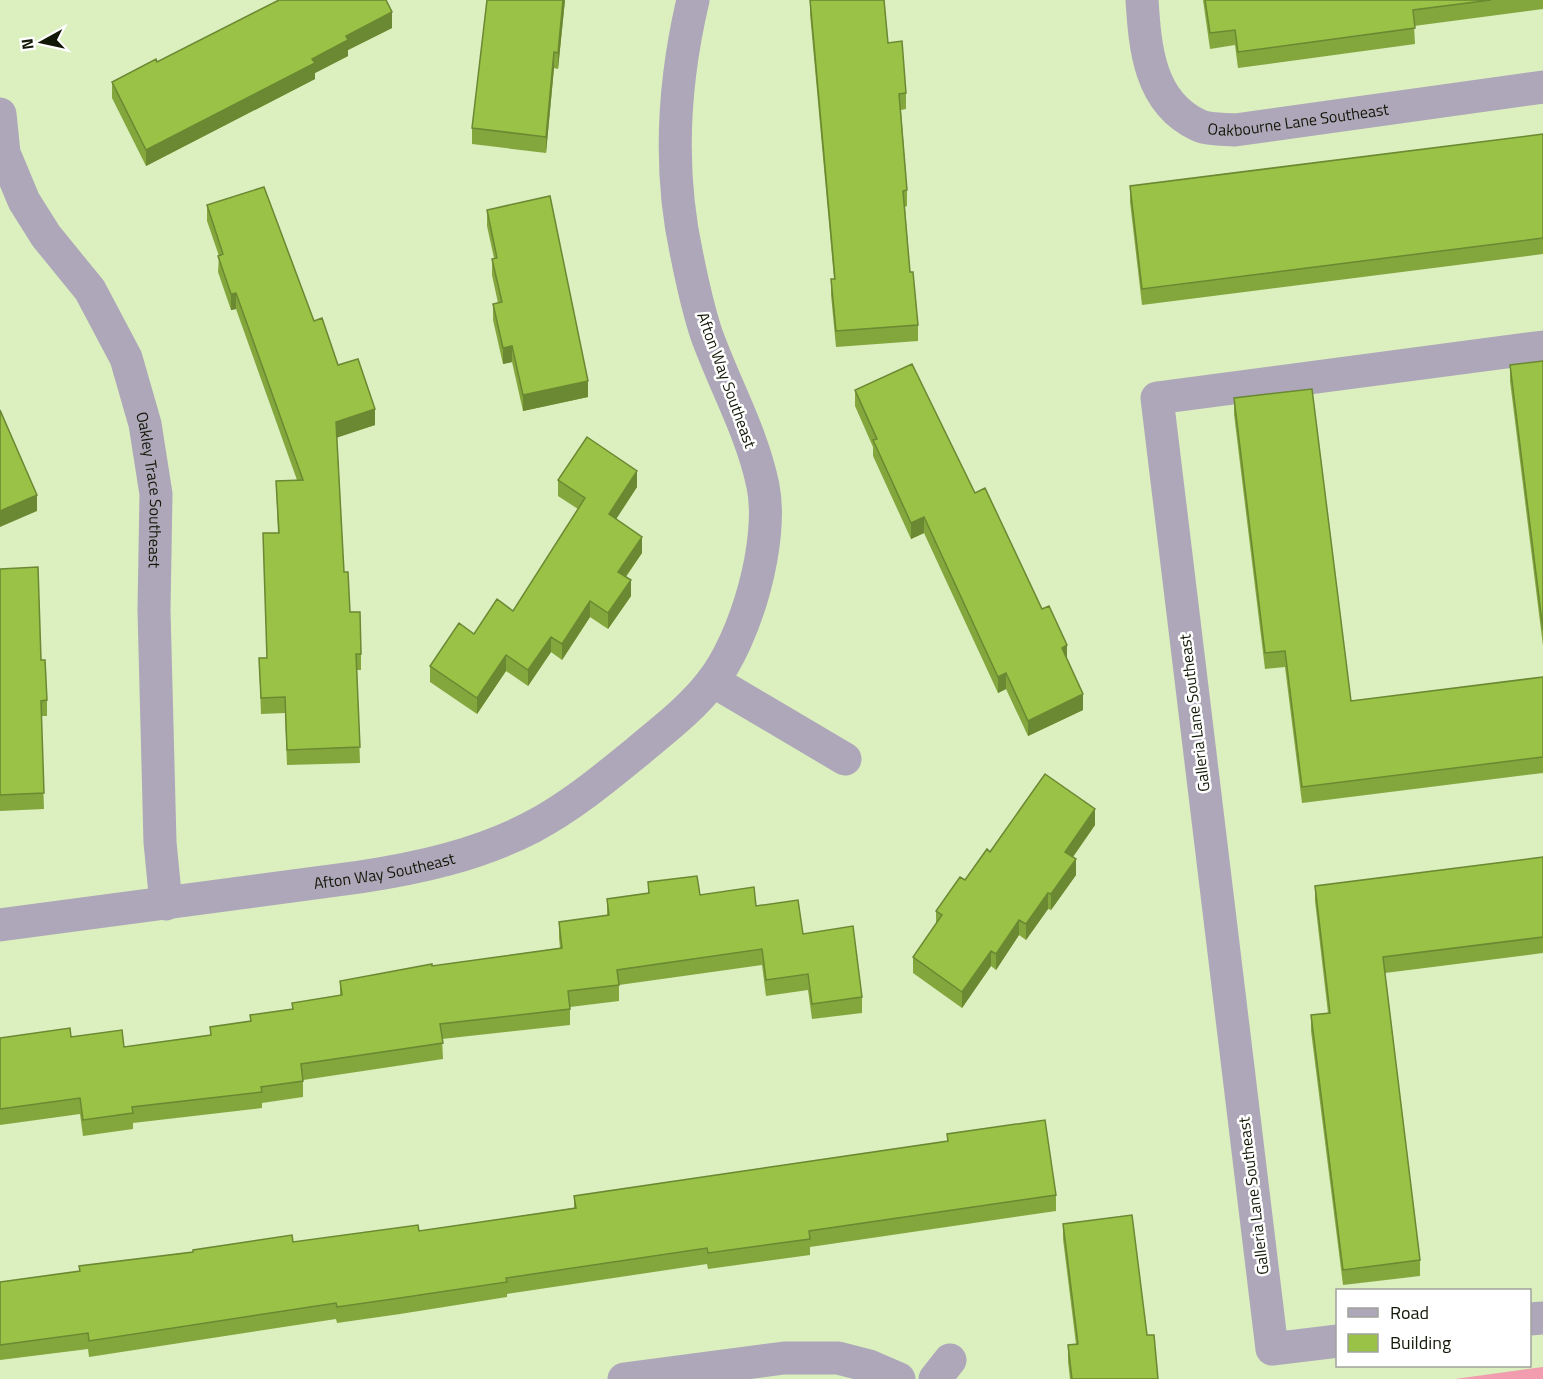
<svg xmlns="http://www.w3.org/2000/svg" width="1543" height="1379" viewBox="0 0 1543 1379" font-family="'Titillium Web',sans-serif">
<style>
.green{fill:#f29caf}
.lines{fill:none;stroke-linecap:round;stroke-linejoin:round}
.minor{stroke:#aea6b9;stroke-width:33}
.wall{fill:#84a73d}
.shaded-wall{fill:#6b8832}
.building{fill:#99c247;stroke:#6b8832;stroke-width:1.5}
.labels{text-anchor:middle;dominant-baseline:central;stroke-width:5;stroke-linejoin:round;paint-order:stroke}
.street-label{font-size:16px;fill:#121807;stroke:#fff}
</style>
<rect width="100%" height="100%" fill="#dbefbf"/>
<path class="green" d="M 1543,1367 L 1543,1379 L 1455,1379 Z"/>
<g class="lines">
<g class="minor">
<path id="s1" d="M 1142,0 C 1145,47 1149,102 1198,125 C 1208,130 1224,129 1235,130 L 1543,87"/>
<path id="s2" d="M 0,114 L 4,153 L 24,201 L 46,236 L 90,290 L 126,358 L 145,424 L 156,494 L 154,610 L 160,842 L 166,904"/>
<path d="M 713,681 L 845,759"/>
<path id="s3" d="M 0,925 L 360,877 C 419,868 478,855 532,827 C 570,807 604,779 637,752 C 663,730 690,710 711,683 C 746,639 774,541 763,486 C 752,432 724,384 706,333 C 698,308 692,281 687,256 C 668,170 673,85 693,0"/>
<path d="M 1530,1319 L 1543,1318"/>
<path d="M 1338,1341 L 1272,1349 L 1157,398 L 1543,347"/>
<path d="M 624,1379 L 784,1358 L 838,1358 L 869,1366 L 899,1379"/>
<path d="M 935,1379 L 950,1360"/>
</g>
</g>
<path class="wall" d="M 565,0 L 558,69 L 554,68 L 546,153 L 472,144 L 472,128 Z
M 810,0 L 888,43 L 906,93 L 906,109 L 901,110 L 907,190 L 907,206 L 905,207 L 910,272 L 918,325 L 918,341 L 836,347 L 831,295 L 831,279 L 834,279 L 810,14 Z
M 1203,0 L 1543,0 L 1543,9 L 1414,26 L 1415,44 L 1238,68 L 1235,45 L 1210,49 Z
M 392,28 L 348,50 L 348,56 L 315,73 L 315,79 L 146,166 L 112,98 L 112,82 L 157,62 Z
M 1543,134 L 1543,254 L 1142,305 L 1130,202 L 1130,186 Z
M 207,205 L 314,321 L 338,365 L 375,425 L 337,437 L 344,572 L 350,612 L 361,654 L 361,670 L 357,670 L 360,763 L 287,765 L 285,713 L 261,714 L 259,658 L 267,658 L 263,533 L 278,533 L 276,481 L 297,480 L 236,309 L 231,310 L 218,272 L 219,256 L 207,221 Z
M 487,210 L 588,397 L 523,411 L 512,362 L 503,364 L 493,320 L 493,304 L 498,303 L 492,275 L 492,259 L 494,258 L 487,226 Z
M 1543,361 L 1543,646 L 1510,381 L 1510,365 Z
M 855,390 L 975,493 L 1042,609 L 1067,660 L 1083,710 L 1028,736 L 1006,689 L 998,693 L 924,533 L 911,539 L 873,456 L 873,447 L 855,406 Z
M 1234,398 L 1351,701 L 1543,677 L 1543,773 L 1302,803 L 1285,667 L 1265,669 L 1234,414 Z
M 558,480 L 637,487 L 616,519 L 642,553 L 626,577 L 631,596 L 608,629 L 590,617 L 562,660 L 551,652 L 528,686 L 506,671 L 477,714 L 430,682 L 430,666 L 474,634 L 513,611 L 578,509 L 558,496 Z
M 0,569 L 41,660 L 47,700 L 47,716 L 41,716 L 44,809 L 0,811 Z
M 1095,825 L 1073,857 L 1076,875 L 1051,910 L 1048,909 L 1026,940 L 1019,935 L 996,970 L 991,966 L 962,1008 L 913,973 L 913,957 L 936,924 L 936,911 L 990,852 Z
M 1543,857 L 1543,953 L 1385,973 L 1420,1260 L 1420,1276 L 1343,1285 L 1311,1031 L 1311,1015 L 1328,1013 L 1315,901 L 1315,886 Z
M 648,882 L 700,895 L 756,906 L 803,934 L 862,997 L 862,1013 L 812,1019 L 808,990 L 766,996 L 762,965 L 619,985 L 619,1001 L 570,1007 L 570,1025 L 442,1039 L 443,1059 L 303,1080 L 303,1097 L 262,1103 L 262,1108 L 133,1123 L 133,1129 L 83,1136 L 80,1114 L 0,1125 L 0,1038 L 71,1037 L 124,1047 L 210,1035 L 210,1027 L 250,1021 L 250,1015 L 292,1009 L 292,1003 L 340,995 L 340,981 L 432,966 L 560,948 L 559,938 L 559,922 L 607,915 L 607,899 L 648,893 Z
M 947,1134 L 1056,1195 L 1056,1211 L 810,1247 L 810,1255 L 708,1269 L 707,1264 L 507,1294 L 507,1297 L 400,1314 L 337,1323 L 336,1319 L 89,1357 L 88,1349 L 0,1360 L 0,1282 L 79,1272 L 79,1266 L 293,1242 L 419,1231 L 574,1208 L 574,1196 L 947,1141 Z
M 1063,1224 L 1147,1335 L 1158,1379 L 1070,1379 L 1068,1361 L 1068,1345 L 1076,1344 L 1063,1239 Z"/>
<path class="shaded-wall" d="M 563,0 L 565,0 L 558,69 L 558,53 Z
M 392,12 L 392,28 L 348,50 L 348,56 L 315,73 L 315,79 L 146,166 L 146,150 L 312,59 L 346,36 Z
M 554,52 L 554,68 L 546,153 L 546,137 Z
M 236,293 L 236,309 L 231,310 L 231,294 Z
M 512,346 L 512,362 L 503,364 L 503,348 Z
M 588,381 L 588,397 L 523,411 L 523,395 Z
M 375,409 L 375,425 L 336,438 L 336,422 Z
M 637,471 L 637,487 L 609,530 L 609,514 Z
M 37,495 L 37,511 L 0,527 L 0,511 Z
M 924,517 L 924,533 L 911,539 L 911,523 Z
M 642,537 L 642,553 L 618,587 L 618,572 Z
M 631,580 L 631,596 L 608,629 L 608,613 Z
M 590,601 L 590,617 L 562,660 L 562,644 Z
M 551,637 L 551,652 L 528,686 L 528,670 Z
M 1067,645 L 1067,661 L 1062,648 Z
M 506,655 L 506,671 L 477,714 L 477,698 Z
M 1006,673 L 1006,689 L 998,693 L 998,677 Z
M 1083,694 L 1083,710 L 1028,736 L 1028,721 Z
M 1095,809 L 1095,825 L 1065,868 L 1065,852 Z
M 1076,859 L 1076,875 L 1051,910 L 1051,894 Z
M 1048,893 L 1048,909 L 1026,940 L 1026,924 Z
M 1019,920 L 1019,935 L 996,970 L 996,954 Z
M 991,951 L 991,966 L 962,1008 L 962,992 Z"/>
<path class="building" d="M 279,0 L 386,0 L 392,12 L 346,36 L 348,40 L 312,59 L 315,63 L 146,150 L 112,82 L 156,59 L 157,62 Z
M 487,0 L 563,0 L 558,53 L 554,52 L 546,137 L 472,128 Z
M 810,0 L 884,0 L 888,43 L 902,41 L 906,93 L 899,94 L 907,190 L 903,191 L 910,272 L 913,272 L 918,325 L 836,331 L 831,279 L 835,279 Z
M 1205,0 L 1491,0 L 1413,10 L 1415,28 L 1238,52 L 1235,30 L 1210,33 Z
M 1543,134 L 1543,238 L 1142,289 L 1130,186 Z
M 264,187 L 314,321 L 322,318 L 338,365 L 358,359 L 375,409 L 336,422 L 344,572 L 348,572 L 350,612 L 360,612 L 361,654 L 356,654 L 360,747 L 287,750 L 285,697 L 261,698 L 259,658 L 267,658 L 263,533 L 279,533 L 276,481 L 303,480 L 236,293 L 231,294 L 218,256 L 223,254 L 207,205 Z
M 550,196 L 588,381 L 523,395 L 512,346 L 503,348 L 493,304 L 502,302 L 492,259 L 497,258 L 487,210 Z
M 1543,361 L 1543,630 L 1510,365 Z
M 912,364 L 975,493 L 985,488 L 1042,609 L 1049,606 L 1067,645 L 1062,648 L 1083,694 L 1028,721 L 1006,673 L 998,677 L 924,517 L 911,523 L 873,440 L 877,439 L 855,390 Z
M 1312,389 L 1351,701 L 1543,677 L 1543,757 L 1302,787 L 1285,651 L 1265,653 L 1234,398 Z
M 0,410 L 37,495 L 0,511 Z
M 587,437 L 637,471 L 609,514 L 642,537 L 618,572 L 631,580 L 608,613 L 590,601 L 562,644 L 551,637 L 528,670 L 506,655 L 477,698 L 430,666 L 459,623 L 474,634 L 497,599 L 513,611 L 585,498 L 558,480 Z
M 38,567 L 41,660 L 45,660 L 47,700 L 41,701 L 44,793 L 0,795 L 0,569 Z
M 1045,774 L 1095,809 L 1065,852 L 1076,859 L 1051,894 L 1048,893 L 1026,924 L 1019,920 L 996,954 L 991,951 L 962,992 L 913,957 L 942,915 L 936,911 L 960,877 L 965,880 L 987,849 L 990,852 Z
M 1543,857 L 1543,937 L 1383,957 L 1420,1260 L 1343,1270 L 1311,1015 L 1330,1013 L 1315,886 Z
M 697,876 L 700,895 L 754,887 L 756,906 L 798,900 L 803,934 L 853,926 L 862,997 L 812,1004 L 808,974 L 766,980 L 762,949 L 617,970 L 619,985 L 568,991 L 570,1009 L 440,1024 L 443,1043 L 301,1064 L 303,1081 L 261,1087 L 262,1092 L 132,1107 L 133,1113 L 83,1120 L 80,1098 L 0,1109 L 0,1038 L 70,1028 L 71,1037 L 122,1030 L 124,1047 L 211,1035 L 210,1027 L 251,1021 L 250,1015 L 293,1009 L 292,1003 L 342,995 L 340,981 L 432,964 L 432,966 L 562,948 L 559,922 L 609,915 L 607,899 L 649,893 L 648,882 Z
M 1045,1120 L 1056,1195 L 809,1231 L 810,1239 L 708,1253 L 707,1248 L 506,1278 L 507,1282 L 400,1298 L 337,1307 L 336,1303 L 89,1341 L 88,1333 L 0,1345 L 0,1282 L 80,1271 L 79,1266 L 193,1252 L 193,1250 L 292,1235 L 293,1242 L 418,1225 L 419,1231 L 576,1208 L 574,1196 L 948,1141 L 947,1134 Z
M 1132,1215 L 1147,1335 L 1154,1335 L 1158,1379 L 1072,1379 L 1068,1345 L 1078,1344 L 1063,1224 Z"/>
<g class="labels">
<g class="street-label">
<text stroke="none"><textPath href="#s1" startOffset="246">Oakbourne Lane Southeast</textPath></text>
<text transform="translate(727 380) rotate(70)">Afton Way Southeast</text>
<text stroke="none"><textPath href="#s2" startOffset="414">Oakley Trace Southeast</textPath></text>
<text transform="translate(1194 713) rotate(-97)">Galleria Lane Southeast</text>
<text stroke="none"><textPath href="#s3" startOffset="388">Afton Way Southeast</textPath></text>
<text transform="translate(1253 1196) rotate(-97)">Galleria Lane Southeast</text>
</g>
</g>
<rect x="1336" y="1289" width="195" height="78" fill="#ffffff" stroke="#a0a39c" stroke-width="1.5"/>
<rect x="1348" y="1308" width="30" height="9" fill="#aea6b9" stroke="#a0a39c" stroke-width="1.5"/>
<text x="1390" y="1319" font-size="18" fill="#121807">Road</text>
<rect x="1348" y="1334" width="30" height="18" fill="#99c247" stroke="#a0a39c" stroke-width="1.5"/>
<text x="1390" y="1349" font-size="18" fill="#121807">Building</text>
<g transform="translate(42 42) rotate(262)" stroke="#ffffff" stroke-width="4.5" paint-order="stroke">
<path d="M0-4.5L10 22L0 15L-10 22Z" fill="#121807"/>
<text y="-9" font-size="16" font-weight="bold" text-anchor="middle" fill="#121807">N</text>
</g>
</svg>
